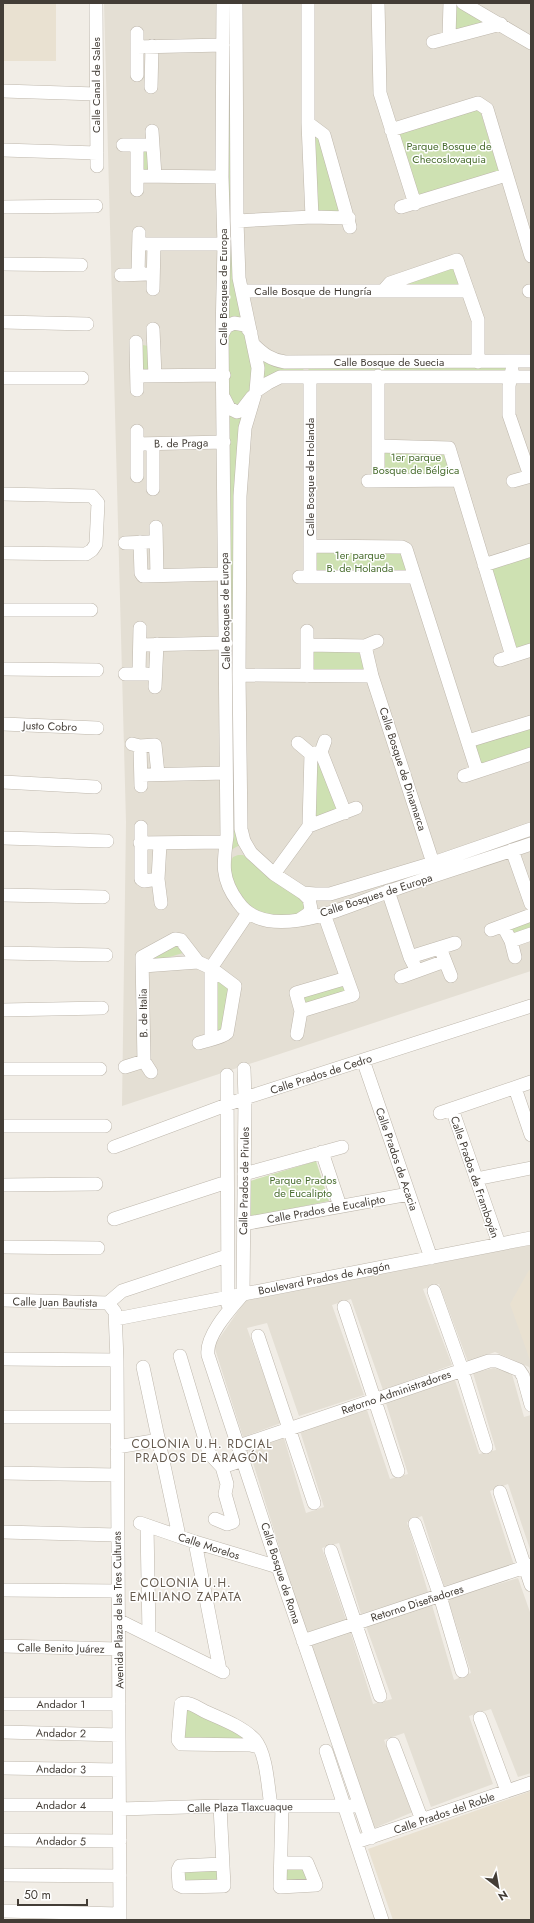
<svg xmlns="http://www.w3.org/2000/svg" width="534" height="1923" viewBox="0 0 534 1923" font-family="Jost,sans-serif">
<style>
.residential{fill:#e4dfd4}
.education{fill:#e9e1d1}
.green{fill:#cee1b2}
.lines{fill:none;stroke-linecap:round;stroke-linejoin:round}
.minor-casing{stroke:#beb7ac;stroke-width:14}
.minor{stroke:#fff;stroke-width:13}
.labels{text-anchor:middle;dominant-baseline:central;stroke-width:3;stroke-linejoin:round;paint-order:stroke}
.street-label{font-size:11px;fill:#433d36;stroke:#fff}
.park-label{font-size:11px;fill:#4a6e30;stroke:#fff}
.neighbourhood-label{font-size:12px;letter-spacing:1px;fill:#655a4e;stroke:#fff}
</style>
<rect width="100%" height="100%" fill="#f1ede6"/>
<path class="residential" d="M 104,3 L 531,3 L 531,971 L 122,1106 L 126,822 Z
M 531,1245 L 531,1373 L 529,1367 L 495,1352 L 468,1362 L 439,1284 L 423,1289 L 452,1365 L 383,1390 L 351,1299 L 332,1305 L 364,1395 L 299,1416 L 267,1323 L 247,1328 L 281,1423 L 243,1437 L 214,1346 L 245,1301 Z
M 494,1368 L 512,1374 L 524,1417 L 531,1415 L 531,1552 L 508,1484 L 490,1491 L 514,1565 L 444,1586 L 422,1516 L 407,1522 L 428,1592 L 361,1614 L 339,1543 L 322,1548 L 346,1620 L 306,1633 L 249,1450 L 284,1438 L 306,1513 L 324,1507 L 300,1431 L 367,1410 L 390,1479 L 408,1474 L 386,1403 L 455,1380 L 479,1454 L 496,1450 L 473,1373 Z
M 518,1578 L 531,1615 L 531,1773 L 518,1777 L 491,1709 L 469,1716 L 493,1784 L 431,1807 L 404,1733 L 384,1740 L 413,1812 L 372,1829 L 310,1642 L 350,1631 L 373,1704 L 392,1699 L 366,1626 L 432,1605 L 454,1680 L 471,1673 L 448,1599 Z"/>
<path class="education" d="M 3,3 L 56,3 L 56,61 L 3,61 Z
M 529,1270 L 531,1270 L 531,1363 L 510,1304 Z
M 531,1791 L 531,1920 L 393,1920 L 368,1849 Z"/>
<path class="green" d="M 226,3 L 233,3 L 244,317 L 232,317 L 227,320 Z
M 455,4 L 491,22 L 453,32 Z
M 479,107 L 499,172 L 420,198 L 398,133 Z
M 311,132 L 319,135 L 340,214 L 310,214 Z
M 141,149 L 148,150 L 148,170 L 142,171 Z
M 452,264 L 463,287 L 401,289 L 399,281 Z
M 234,328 L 245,332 C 250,357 261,389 239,408 L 228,402 L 228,336 L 229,332 Z
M 143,345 L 148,346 L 151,368 L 148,373 L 141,374 L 139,352 Z
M 263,358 L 304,366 L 303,372 L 262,380 L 265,368 Z
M 507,367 L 506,373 L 309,371 L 308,368 Z
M 228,412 L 232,417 L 236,419 L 244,413 L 244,847 L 238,846 L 227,852 Z
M 384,451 L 446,451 L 452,476 L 383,477 Z
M 384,549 L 405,555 L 409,574 L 312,573 L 312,551 Z
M 531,553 L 531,647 L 518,652 L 490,566 Z
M 310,649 L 358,650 L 368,674 L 310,672 Z
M 531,725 L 531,753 L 480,764 L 474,743 Z
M 320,757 L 341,810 L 314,821 L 313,759 Z
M 238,855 L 243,855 L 302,895 L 306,908 C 295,922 264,916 251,908 C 238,899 224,871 233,857 Z
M 531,919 L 531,929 L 512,933 L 510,926 Z
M 176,941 L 186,952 L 150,963 L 148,954 Z
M 214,975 L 231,989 L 225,1029 L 214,1032 Z
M 345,981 L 350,994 L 305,1007 L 301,994 Z
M 316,1161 L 329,1201 L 250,1217 L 247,1182 Z
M 183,1704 L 213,1717 L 251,1742 L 182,1742 Z
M 306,1867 L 310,1881 L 284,1882 L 284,1868 Z
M 220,1869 L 220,1882 L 183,1883 L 183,1870 Z"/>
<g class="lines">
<g class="minor-casing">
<path id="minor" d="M 96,3 L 97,166
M 223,3 L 222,177 L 224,244 L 222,335 L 227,836 C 223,864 221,879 238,902 C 268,946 352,904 390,891 C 437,874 484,860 531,844
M 236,3 L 237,221 L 239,278 L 258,368 L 256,391 L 245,428 L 240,496 L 239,675 L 241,829 L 244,841 L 251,853 L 274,874 L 303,893 L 315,894 L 330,894 L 433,863 L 531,829
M 308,3 L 308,123 L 312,217
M 378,3 L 380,93 L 415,204
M 463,3 L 531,43
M 449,37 L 450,3
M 433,42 L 501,24
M 137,47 L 223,45
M 137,75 L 137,33
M 151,87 L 152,46
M 3,91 L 96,94
M 308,123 L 324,135 L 350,227
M 391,130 L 478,103 L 487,109 L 531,256
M 152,131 L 155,176
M 123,145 L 145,145
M 137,146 L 137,190
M 3,150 L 97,153
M 138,176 L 222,177
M 3,207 L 96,206
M 401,207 L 506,175
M 237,221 L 312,217 L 349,218
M 139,244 L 224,244
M 3,264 L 81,265
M 138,274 L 139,233
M 121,275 L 146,274
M 153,289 L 154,244
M 242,291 L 468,291
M 383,291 L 390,283 L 457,260 L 478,320 L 478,362
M 529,291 L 531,291
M 3,322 L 87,324
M 153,329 L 155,376
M 222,335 L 226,327 L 234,323 L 245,325 L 251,333
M 136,342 L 137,390
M 253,344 C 263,354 271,360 285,362 L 531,361
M 512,370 L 509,386 L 509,415 L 530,476
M 137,376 L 224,375
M 310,377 L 310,576
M 3,378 L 82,378
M 256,391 L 268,383 L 280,377 L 531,377
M 224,398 L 229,408 L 237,412 L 242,410 L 252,397
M 137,444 L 224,442
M 378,446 L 449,448 L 512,656
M 137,476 L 137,431
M 378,480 L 378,376
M 368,481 L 458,480
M 513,481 L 531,476
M 153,489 L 153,444
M 3,494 L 92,496 L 98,503 L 96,544 L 92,550 L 86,554 L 3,553
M 156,527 L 157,576
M 140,542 L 141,573 L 143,576 L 224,574
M 125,543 L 149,542
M 310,546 L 402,547 L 406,549 L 477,771
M 484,565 L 531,550
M 299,577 L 414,577
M 3,610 L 91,610
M 307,631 L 307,676
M 140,645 L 226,643
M 308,645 L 365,646 L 377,641
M 365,646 L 372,676 L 433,863
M 500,660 L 531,650
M 3,669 L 97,670
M 125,674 L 147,674
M 139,674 L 140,628
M 239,675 L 372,676
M 155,687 L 157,644
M 3,724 L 97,728
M 468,741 L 531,722
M 298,743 L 311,754 L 321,752 L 325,741
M 132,744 L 140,746 L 155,745 L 158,774
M 140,746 L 141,786
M 321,752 L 345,813
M 141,775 L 226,773
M 464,776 L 531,754
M 3,782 L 95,787
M 309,826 L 356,808
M 141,827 L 141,879 L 144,881 L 158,879
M 3,838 L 107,841
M 140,843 L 226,842
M 160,844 L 158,879 L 161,903
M 512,850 L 531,904
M 274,874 L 309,826 L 311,754
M 388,891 L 410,957 L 417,971
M 3,895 L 103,897
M 299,920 L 308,914 L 311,909 L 309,899 L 303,893
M 503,926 L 511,941 L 515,957
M 491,930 L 531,915
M 511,941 L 531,934
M 3,953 L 106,955
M 442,953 L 451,976
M 410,957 L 455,943
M 143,966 L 198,962
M 401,977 L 445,961
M 3,1010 L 102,1008
M 301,1011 L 353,995 L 324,914
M 297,1034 L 301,1011 L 296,993 L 347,978
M 211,1038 L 211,968 L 248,913
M 363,1060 L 431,1258
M 144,1061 L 142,957 L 175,939 L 181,940 L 198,962 L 211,968 L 235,986 L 227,1033 C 222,1038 207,1040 199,1043
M 125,1067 L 144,1061 L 151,1072
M 3,1069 L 100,1069
M 227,1075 L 228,1305
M 515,1088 L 531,1135
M 452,1109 L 499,1244
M 440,1113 L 531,1082
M 3,1126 L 105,1126
M 114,1147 L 245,1098 L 531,1006
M 322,1152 L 340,1206
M 244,1174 L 342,1147
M 476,1179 L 531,1168
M 3,1185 L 96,1184
M 114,1219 L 227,1182
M 243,1224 L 409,1194
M 3,1247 L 98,1248
M 434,1291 L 460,1364 L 486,1447
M 243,1294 C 231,1308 205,1336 208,1355 L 278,1567 L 371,1838
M 243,1294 L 245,1098 L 244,1069
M 3,1300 L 108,1303
M 108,1303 L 115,1312 L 117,1360 L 120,1920
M 108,1303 L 122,1291 L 227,1256
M 344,1307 L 398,1471
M 116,1319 L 531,1238
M 258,1336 L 314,1503
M 180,1356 L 209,1453 L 222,1467 L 243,1460
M 3,1359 L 117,1360
M 143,1367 L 179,1536
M 3,1417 L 117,1417
M 239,1446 L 489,1361 L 497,1361 L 519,1370 L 523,1376 L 531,1405
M 117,1447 L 159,1440
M 3,1473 L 117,1475
M 500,1492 L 531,1585
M 215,1519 L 227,1524 L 233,1522 L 225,1494 L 227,1484 L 222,1467
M 140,1523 L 195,1542 L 278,1567
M 415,1524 L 440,1596 L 462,1671
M 147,1526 L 149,1634
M 3,1532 L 117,1535
M 195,1542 L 220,1670
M 331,1551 L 380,1696
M 3,1590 L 118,1591
M 118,1620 L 223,1672
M 303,1641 L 531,1565
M 3,1646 L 118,1649
M 3,1704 L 119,1704
M 480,1718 L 507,1791
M 3,1732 L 119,1735
M 393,1744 L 422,1820
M 259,1747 L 250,1745 L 181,1744 L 178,1740 L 181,1704 C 187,1700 200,1709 206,1712 C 222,1719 243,1727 255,1740 C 267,1754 268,1789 271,1806
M 326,1751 L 382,1920
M 3,1768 L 119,1770
M 3,1805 L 119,1805
M 220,1806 L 224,1886 L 183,1887 L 179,1885 L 178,1870 L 180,1866 L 222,1864
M 120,1809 L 220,1806 L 360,1806
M 3,1840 L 120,1841
M 356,1842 L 531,1783
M 281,1863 L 307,1863 L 316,1885 L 280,1887 L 282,1806
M 3,1875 L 120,1876
M 3,1911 L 120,1914"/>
</g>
<use href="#minor" class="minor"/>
</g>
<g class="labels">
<g class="street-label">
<text transform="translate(96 85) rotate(-90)">Calle Canal de Sales</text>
<text transform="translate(223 287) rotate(-90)">Calle Bosques de Europa</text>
<text x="313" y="291">Calle Bosque de Hungría</text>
<text x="389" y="362">Calle Bosque de Suecia</text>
<text transform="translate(181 443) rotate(-1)">B. de Praga</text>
<text transform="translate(310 477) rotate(-90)">Calle Bosque de Holanda</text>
<text transform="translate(225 611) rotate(-91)">Calle Bosques de Europa</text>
<text transform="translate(50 726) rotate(2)">Justo Cobro</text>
<text transform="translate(403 769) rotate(72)">Calle Bosque de Dinamarca</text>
<text transform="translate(376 895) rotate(-18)">Calle Bosques de Europa</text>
<text transform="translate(143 1013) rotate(-91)">B. de Italia</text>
<text transform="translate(321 1074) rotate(-18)">Calle Prados de Cedro</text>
<text transform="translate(397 1159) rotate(71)">Calle Prados de Acacia</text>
<text transform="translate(475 1177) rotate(71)">Calle Prados de Framboyán</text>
<text transform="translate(244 1181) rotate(-89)">Calle Prados de Pirules</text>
<text transform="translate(326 1209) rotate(-10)">Calle Prados de Eucalipto</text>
<text transform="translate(324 1278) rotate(-11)">Boulevard Prados de Aragón</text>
<text transform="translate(55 1302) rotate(1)">Calle Juan Bautista</text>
<text transform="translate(396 1392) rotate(-19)">Retorno Administradores</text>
<text transform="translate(209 1546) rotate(18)">Calle Morelos</text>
<text transform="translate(281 1573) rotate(72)">Calle Bosque de Roma</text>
<text transform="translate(417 1603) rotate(-18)">Retorno Diseñadores</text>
<text transform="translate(118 1610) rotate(-91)">Avenida Plaza de las Tres Culturas</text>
<text transform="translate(61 1648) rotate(1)">Calle Benito Juárez</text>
<text x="61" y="1704">Andador 1</text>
<text transform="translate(61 1733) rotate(1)">Andador 2</text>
<text transform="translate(61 1769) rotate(1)">Andador 3</text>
<text x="61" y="1805">Andador 4</text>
<text transform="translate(240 1807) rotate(-1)">Calle Plaza Tlaxcuaque</text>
<text transform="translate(444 1813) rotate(-19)">Calle Prados del Roble</text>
<text transform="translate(61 1841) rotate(1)">Andador 5</text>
</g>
<g class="park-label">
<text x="449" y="146">Parque Bosque de<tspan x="449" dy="13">Checoslovaquia</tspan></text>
<text x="416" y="457">1er parque<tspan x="416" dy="13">Bosque de Bélgica</tspan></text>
<text x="360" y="555">1er parque<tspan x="360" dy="13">B. de Holanda</tspan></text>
<text x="303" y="1180">Parque Prados<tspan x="303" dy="13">de Eucalipto</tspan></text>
</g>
<g class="neighbourhood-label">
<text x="202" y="1444">COLONIA U.H. RDCIAL<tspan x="202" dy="14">PRADOS DE ARAGÓN</tspan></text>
<text x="186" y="1583">COLONIA U.H.<tspan x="186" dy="14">EMILIANO ZAPATA</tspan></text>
</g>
</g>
<rect width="534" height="1923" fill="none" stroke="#433d36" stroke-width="8"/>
<g transform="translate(498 1887) rotate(149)" stroke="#ffffff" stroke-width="3" paint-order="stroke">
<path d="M0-3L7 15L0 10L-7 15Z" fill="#433d36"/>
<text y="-6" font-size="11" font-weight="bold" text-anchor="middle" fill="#433d36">N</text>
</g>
<path d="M18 1899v6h69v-6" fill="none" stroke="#433d36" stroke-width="2"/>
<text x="24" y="1899" font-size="12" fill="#433d36" stroke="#ffffff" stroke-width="3" paint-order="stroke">50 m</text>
</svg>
